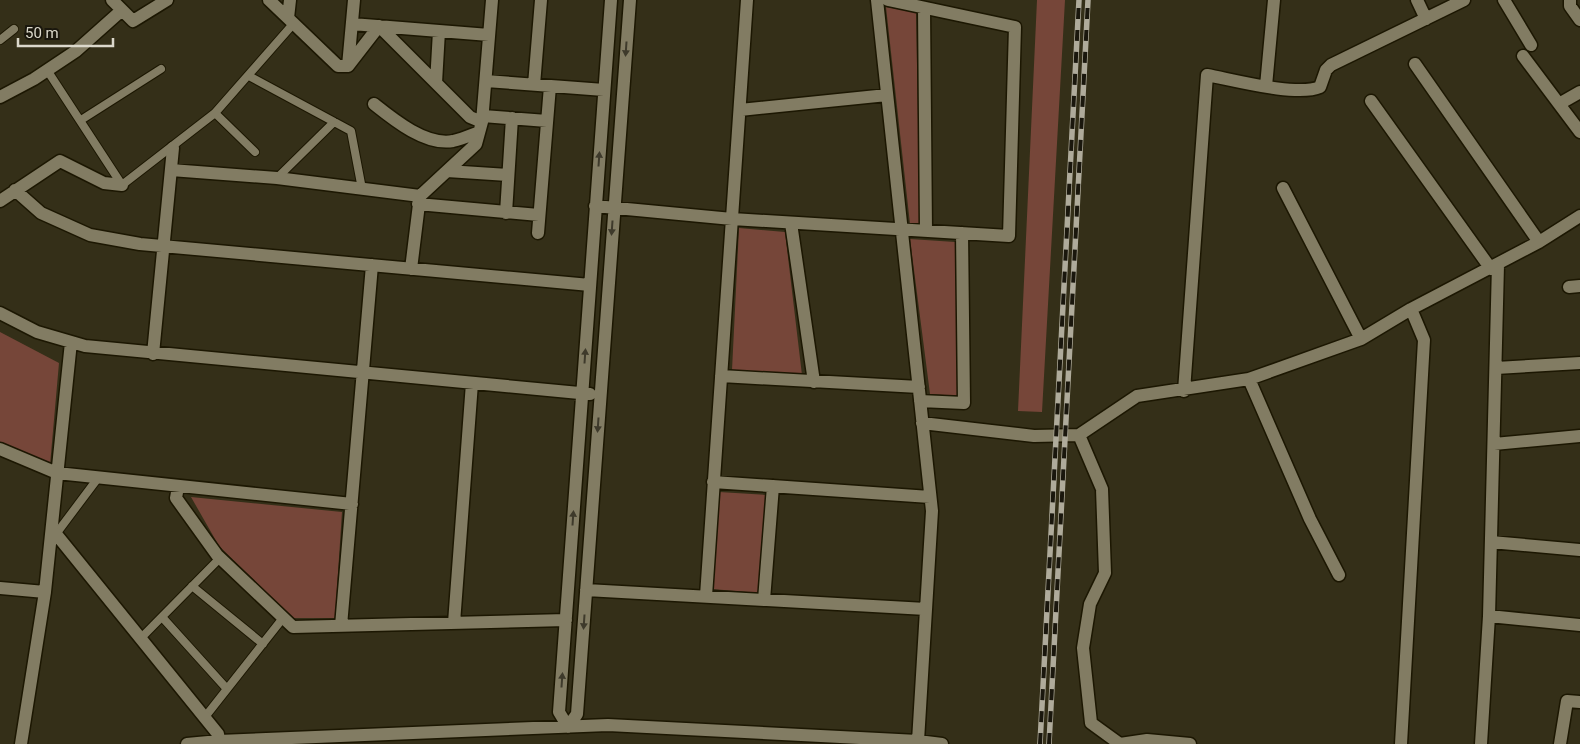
<svg xmlns="http://www.w3.org/2000/svg" width="1580" height="744" viewBox="0 0 1580 744" font-family="Roboto,sans-serif">
<style>
.green{fill:#764639}
.lines{fill:none;stroke-linecap:round;stroke-linejoin:round}
.service-casing{stroke:#1c1702;stroke-width:10}
.minor-casing{stroke:#1c1702;stroke-width:15}
.tertiary-casing{stroke:#1c1702;stroke-width:15}
.service{stroke:#827c63;stroke-width:8}
.minor{stroke:#827c63;stroke-width:12}
.tertiary{stroke:#827c63;stroke-width:12}
.rail-casing{stroke:#afab9b;stroke-width:5.5}
.rail{stroke:#1a170d;stroke-width:4;stroke-dasharray:11;stroke-linecap:butt}
.oneway{fill:#3e3a2b}
</style>
<rect width="100%" height="100%" fill="#342f18"/>
<path class="green" d="M 1037,0 L 1065,0 L 1042,412 L 1018,411 Z
M 886,7 L 916,12 L 920,225 L 910,224 Z
M 739,228 L 785,232 L 802,375 L 732,370 Z
M 910,239 L 955,242 L 958,396 L 930,394 Z
M 0,332 L 59,363 L 50,465 L 0,442 Z
M 719,492 L 766,495 L 759,593 L 712,589 Z
M 191,497 L 342,512 L 335,618 L 293,618 L 219,546 Z"/>
<g class="lines">
<g class="service-casing">
<path id="service" d="M 0,40 L 14,29
M 47,70 L 122,185 L 215,113 L 294,23
M 249,76 L 351,131 L 362,189
M 215,113 L 255,152
M 81,120 L 161,69
M 277,178 L 334,122
M 56,534 L 98,478
M 192,586 L 263,644
M 162,617 L 227,689
M 141,638 L 220,558
M 205,717 L 283,618"/>
</g>
<g class="minor-casing">
<path id="minor" d="M 112,0 L 133,21 L 167,0
M 269,0 L 338,66 L 348,66
M 611,0 L 559,712 L 568,727 L 577,714 L 630,0
M 877,0 L 932,511 L 918,741
M 1417,0 L 1426,19
M 1504,0 L 1531,45
M 1570,0 L 1570,6 L 1580,20
M 924,8 L 926,231
M 288,18 L 290,0
M 352,24 L 489,35
M 1523,56 L 1559,104
M 1415,64 L 1539,242
M 348,66 L 379,26 L 470,117 L 482,122
M 348,66 L 354,0
M 486,81 L 604,90
M 436,83 L 439,31
M 534,85 L 541,0
M 1266,86 L 1274,0
M 1580,92 L 1559,104 L 1580,132
M 0,97 L 34,79 L 76,51 L 122,10
M 1371,101 L 1491,269
M 374,104 C 394,120 426,146 453,141 C 462,139 471,135 479,132
M 740,110 L 887,95
M 483,116 L 547,121
M 171,170 L 277,178 L 420,196
M 447,171 L 508,175
M 1283,188 L 1361,339
M 15,190 L 41,213 L 90,235 L 140,244 L 590,285
M 0,201 L 60,161 L 104,183 L 122,185
M 418,204 L 539,215
M 595,206 L 732,219 L 1009,236 L 1015,27 L 888,0
M 506,213 L 512,118
M 791,223 L 814,382
M 538,233 L 550,86
M 411,269 L 420,196 L 476,144 L 482,122 L 492,0
M 1569,287 L 1580,286
M 0,313 L 37,332 L 85,346 L 590,394
M 153,354 L 173,148
M 1496,368 L 1580,363
M 721,376 L 919,387
M 1249,379 L 1310,519 L 1339,575
M 1184,391 L 1207,75 C 1234,80 1297,97 1320,87 L 1326,70 L 1331,65 L 1464,0
M 920,401 L 964,403 L 962,233
M 922,423 L 1034,436 L 1079,435 L 1137,396 L 1249,379 L 1361,339 L 1411,309 L 1539,242 L 1580,216
M 1079,435 L 1102,489 L 1105,573 L 1090,604 L 1083,648 L 1091,723 L 1120,744
M 1494,444 L 1580,436
M 0,449 L 57,473 L 352,504
M 713,482 L 930,497
M 178,487 L 176,498 L 217,555 L 293,627 L 566,620
M 51,534 L 56,534 L 218,734 L 219,741
M 1491,542 L 1580,550
M 0,588 L 45,592
M 586,590 L 926,609
M 706,596 L 747,0
M 764,600 L 773,486
M 1489,616 L 1498,265
M 454,623 L 472,383
M 341,626 L 372,265
M 21,744 L 45,592 L 71,342
M 187,744 L 219,741 L 608,725 L 918,741 L 942,744
M 1401,744 L 1424,340 L 1411,309
M 1481,744 L 1489,616 L 1580,625
M 1560,744 L 1567,701 L 1580,702"/>
</g>
<g class="tertiary-casing">
<path id="tertiary" d="M 1120,744 L 1147,740 L 1190,744"/>
</g>
<use href="#service" class="service"/>
<use href="#minor" class="minor"/>
<use href="#tertiary" class="tertiary"/>
<g class="rail-casing">
<path id="rail" d="M 1040,744 L 1079,0
M 1049,744 L 1088,0"/>
</g>
<use href="#rail" class="rail"/>
</g>
<defs><path id="oneway-solid" d="M-6-.8H1V-3.2L6.5 0L1 3.2V.8H-6Z" transform="scale(1.25)"/></defs>
<g class="oneway">
<use href="#oneway-solid" transform="translate(626 49) rotate(94)"/>
<use href="#oneway-solid" transform="translate(599 159) rotate(-86)"/>
<use href="#oneway-solid" transform="translate(612 228) rotate(94)"/>
<use href="#oneway-solid" transform="translate(585 356) rotate(-86)"/>
<use href="#oneway-solid" transform="translate(598 425) rotate(94)"/>
<use href="#oneway-solid" transform="translate(573 518) rotate(-86)"/>
<use href="#oneway-solid" transform="translate(584 622) rotate(94)"/>
<use href="#oneway-solid" transform="translate(562 680) rotate(-86)"/>
</g>
<path d="M18 38v8h95v-8" fill="none" stroke="#dbd8cb" stroke-width="2.5"/>
<text x="25" y="38" font-size="15" fill="#dbd8cb" stroke="#1a170d" stroke-width="4" paint-order="stroke">50 m</text>
</svg>
